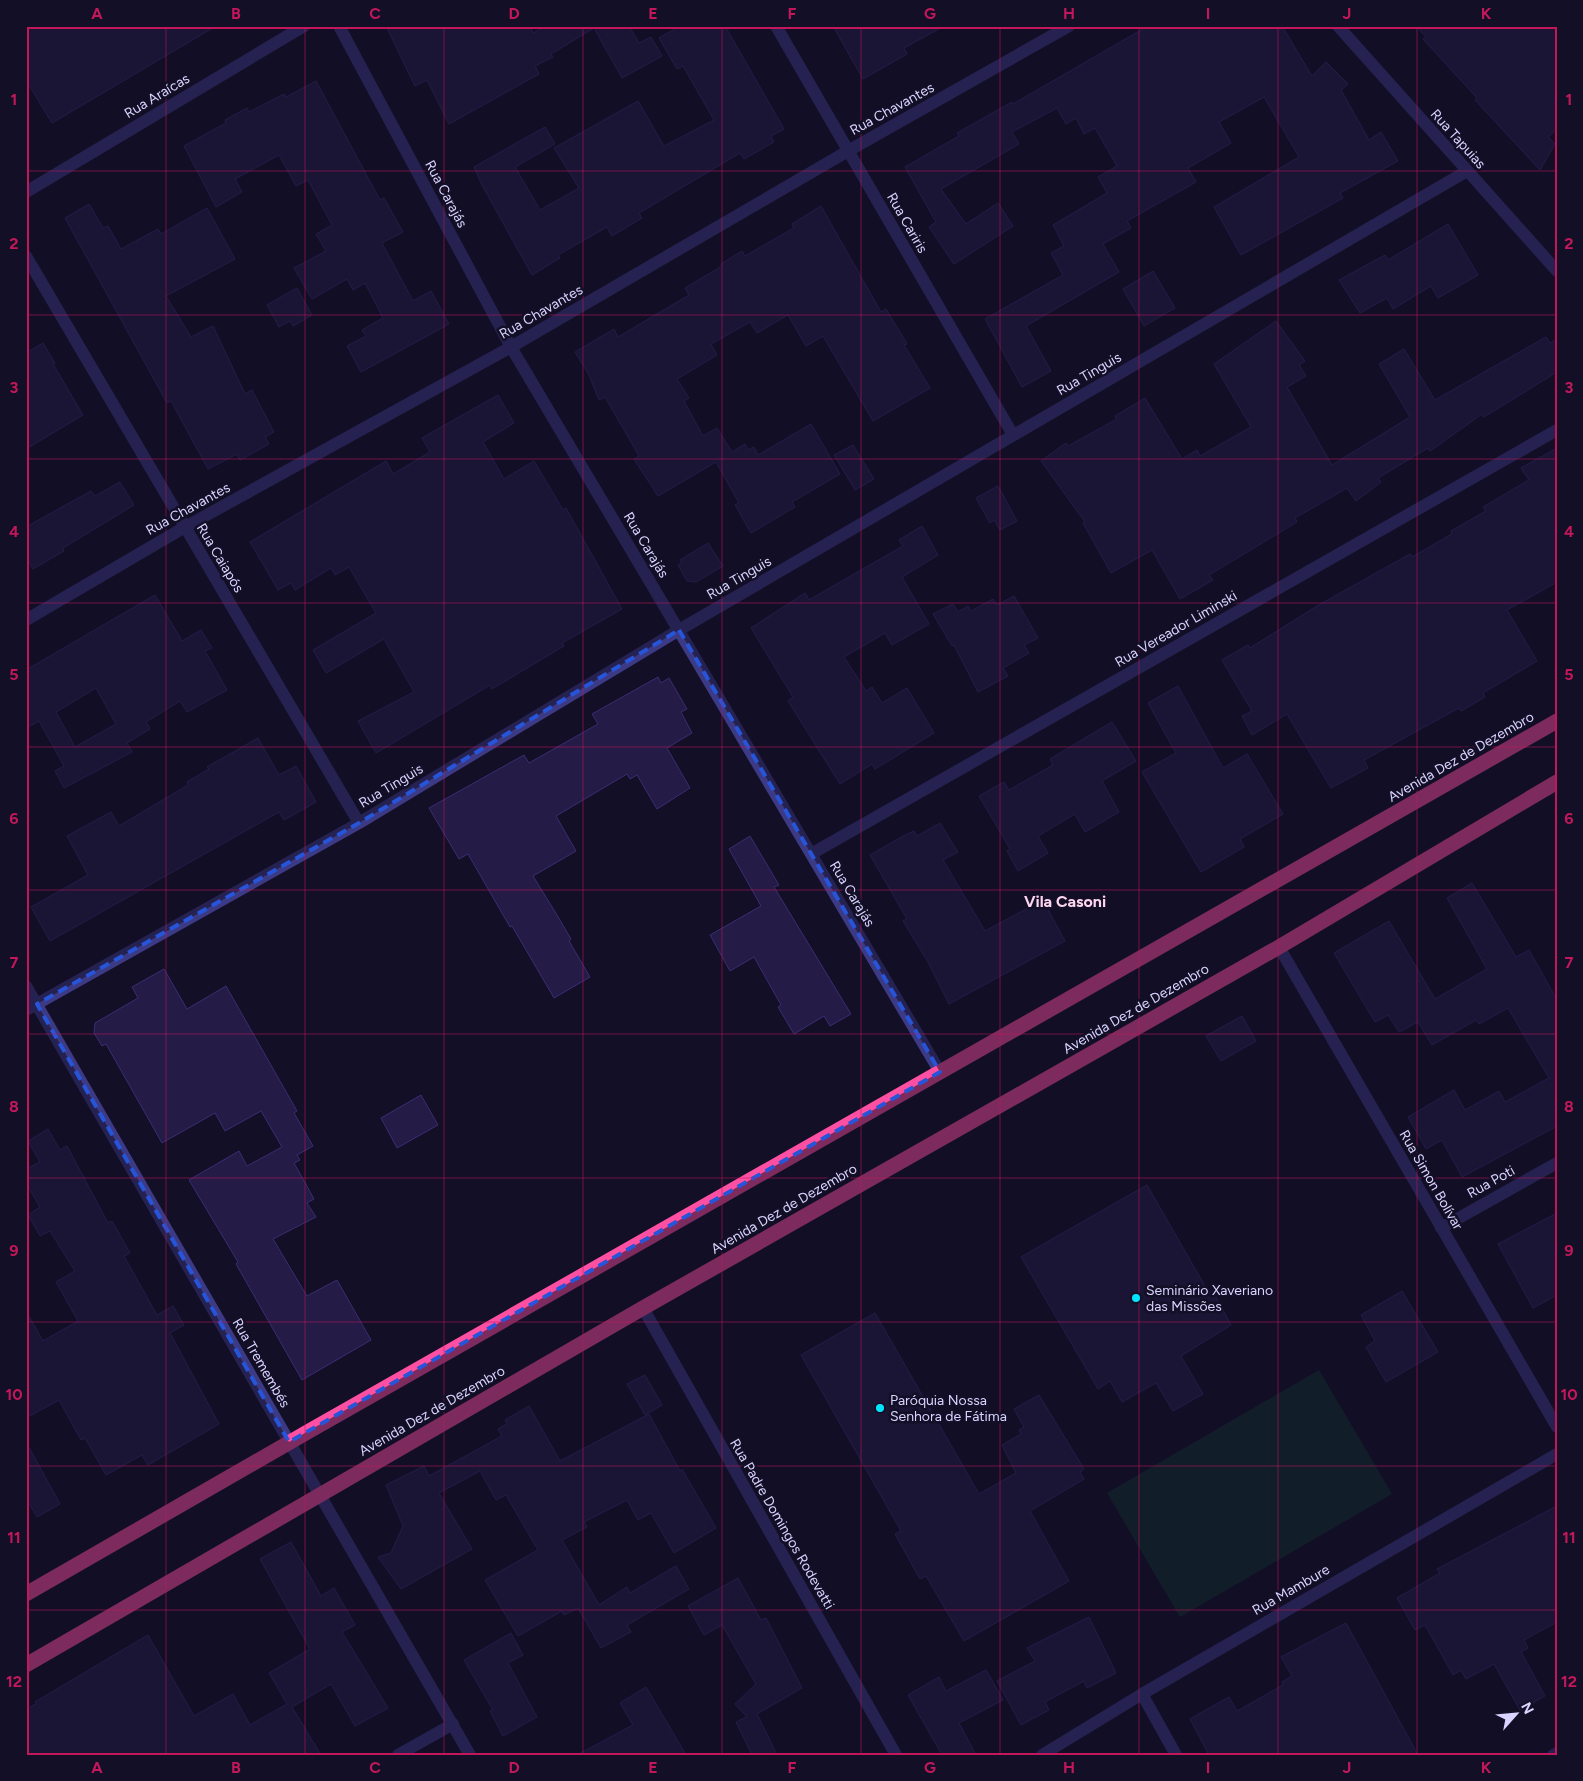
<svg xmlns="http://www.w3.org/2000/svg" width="1583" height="1781" viewBox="0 0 1583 1781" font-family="Figtree,sans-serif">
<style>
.green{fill:#12302f}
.building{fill:#241b47;stroke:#3b2d73;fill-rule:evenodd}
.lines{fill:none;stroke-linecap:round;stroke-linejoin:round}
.minor{stroke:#3d3a85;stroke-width:12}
.highway{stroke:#ff4fa3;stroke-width:15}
.marked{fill:none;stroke:#2655da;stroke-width:4;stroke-dasharray:10 6;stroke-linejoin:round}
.grid{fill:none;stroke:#c2185b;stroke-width:1;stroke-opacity:0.55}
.poi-dot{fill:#00e5ff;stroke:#130f26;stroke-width:2}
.labels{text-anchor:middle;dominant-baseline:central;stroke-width:5;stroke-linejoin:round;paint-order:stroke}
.street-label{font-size:14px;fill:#d9d4ff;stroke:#130f26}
.poi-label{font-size:14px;fill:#d9d4ff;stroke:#130f26;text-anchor:start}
.quarter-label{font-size:16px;font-weight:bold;fill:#ffd6f0;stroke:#130f26}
.neatline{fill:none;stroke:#c2185b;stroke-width:2}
.grid-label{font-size:16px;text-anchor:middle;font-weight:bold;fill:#c2185b}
</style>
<rect width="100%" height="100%" fill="#130f26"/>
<path class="green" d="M 1319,1370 L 1392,1494 L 1180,1617 L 1107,1493 Z"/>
<path class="building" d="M 26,26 L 216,26 L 52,123 L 26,80 Z
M 386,26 L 530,26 L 533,33 L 546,26 L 629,26 L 639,43 L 651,37 L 662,56 L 622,78 L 594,28 L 551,54 L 553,57 L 535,66 L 539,74 L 449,124 L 427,80 L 415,86 Z
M 680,26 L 725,26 L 784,129 L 771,136 L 774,142 L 744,159 L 740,153 L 639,213 L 642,218 L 612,236 L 607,227 L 558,255 L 560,258 L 532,275 L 482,185 L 474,167 L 545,127 L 555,144 L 515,167 L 540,210 L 579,188 L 554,148 L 638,101 L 664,146 L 714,120 L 683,66 L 677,69 L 659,38 Z
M 833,26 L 944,26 L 904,48 L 907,54 L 863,79 Z
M 1148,26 L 1282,26 L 1312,76 L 1326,62 L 1348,84 L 1341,90 L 1369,140 L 1381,132 L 1398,161 L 1340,193 L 1343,198 L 1241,255 L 1214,207 L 1299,157 L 1264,97 L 1219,122 L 1231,143 L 1188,168 L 1196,182 L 1127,221 L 1131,228 L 1103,244 L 1119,272 L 1026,326 L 1051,371 L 1022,387 L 985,319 L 1063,275 L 1051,253 L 1064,246 L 1053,225 L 1107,193 L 1098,177 L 1117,166 L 1095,128 L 1084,134 L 1076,118 L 1066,124 L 1057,108 L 1012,132 L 1019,144 L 941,189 L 966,224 L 998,203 L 1013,226 L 954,264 L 929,227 L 936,222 L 905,167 L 959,136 L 957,133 L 1012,102 L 1013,104 Z
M 1416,26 L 1557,26 L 1557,129 L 1548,137 L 1555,144 L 1540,170 L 1475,100 L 1477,98 L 1423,39 L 1426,37 Z
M 316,81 L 380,200 L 384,198 L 403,232 L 382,243 L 413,301 L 431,291 L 449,324 L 361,372 L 347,346 L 366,336 L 362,330 L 383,318 L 365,283 L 353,290 L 347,279 L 312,299 L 294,268 L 326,251 L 316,234 L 332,225 L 308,180 L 296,186 L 279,155 L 235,179 L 242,192 L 216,207 L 184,146 L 226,123 L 225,120 L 247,108 L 249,112 L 284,94 L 286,97 Z
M 89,204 L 103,228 L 108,226 L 121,249 L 158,229 L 161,234 L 207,208 L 235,259 L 166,296 L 191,337 L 213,326 L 245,394 L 252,390 L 274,432 L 265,437 L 269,444 L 240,460 L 237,454 L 208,469 L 171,401 L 167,403 L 65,218 Z
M 821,206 L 881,312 L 886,309 L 907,344 L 904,345 L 930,388 L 873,421 L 823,336 L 806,346 L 788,315 L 757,333 L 750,322 L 711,344 L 717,355 L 677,379 L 689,398 L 684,401 L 703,436 L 717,428 L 732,452 L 745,444 L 748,450 L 754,447 L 758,455 L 811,424 L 840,474 L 792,502 L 795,507 L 751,533 L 735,505 L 739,503 L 716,462 L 658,496 L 634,459 L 639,456 L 605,397 L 599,400 L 589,375 L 575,352 L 614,329 L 618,337 L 689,295 L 685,288 L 722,266 L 721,264 L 742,251 L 745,256 L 794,228 L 792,224 Z
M 1448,224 L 1478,275 L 1438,298 L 1431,286 L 1393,309 L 1387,298 L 1360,313 L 1339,280 L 1385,255 L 1388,260 Z
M 1153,271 L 1175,308 L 1144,326 L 1123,289 Z
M 297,288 L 312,315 L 293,326 L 290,321 L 279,327 L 267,305 Z
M 1276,321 L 1305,361 L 1299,365 L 1306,376 L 1287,387 L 1332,465 L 1410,417 L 1379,364 L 1404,349 L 1435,400 L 1546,337 L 1550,343 L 1557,339 L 1557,372 L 1484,417 L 1482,414 L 1430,451 L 1428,448 L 1378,478 L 1381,482 L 1356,501 L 1347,488 L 1295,518 L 1297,522 L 1209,575 L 1213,580 L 1180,599 L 1152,550 L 1111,573 L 1083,523 L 1085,522 L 1041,461 L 1066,443 L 1068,446 L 1117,419 L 1115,416 L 1145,398 L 1182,459 L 1197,450 L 1200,456 L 1251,427 L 1214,364 Z
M 43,343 L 55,363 L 53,364 L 83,415 L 26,449 L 26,353 Z
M 498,395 L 514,423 L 483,442 L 504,479 L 534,461 L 563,510 L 566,508 L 622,609 L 562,643 L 564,646 L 492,689 L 490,685 L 376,753 L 358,721 L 414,692 L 384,639 L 326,673 L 313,650 L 376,613 L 349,567 L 335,575 L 331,568 L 295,590 L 291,583 L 278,590 L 250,542 L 386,461 L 393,474 L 430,452 L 422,438 Z
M 853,445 L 874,479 L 855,490 L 834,455 Z
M 1557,448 L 1557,582 L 1507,610 L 1537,661 L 1483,693 L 1485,697 L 1461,711 L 1459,708 L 1364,760 L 1368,768 L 1331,788 L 1287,714 L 1252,735 L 1242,716 L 1252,711 L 1222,660 L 1248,645 L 1250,648 L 1317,606 L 1410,554 L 1412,557 L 1452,534 L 1451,531 L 1486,511 L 1483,507 L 1529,480 L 1521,468 Z
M 120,482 L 134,505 L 63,548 L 64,551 L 33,569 L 26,557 L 26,527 L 91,491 L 95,496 Z
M 998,486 L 1017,521 L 1000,530 L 994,520 L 990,523 L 976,498 Z
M 922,526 L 938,555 L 902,577 L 929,624 L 892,645 L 885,633 L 844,657 L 866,691 L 872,687 L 882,703 L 907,688 L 934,733 L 875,769 L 872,764 L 840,784 L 788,701 L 793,697 L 751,628 L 805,593 L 809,600 L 903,546 L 899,540 Z
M 708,543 L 723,566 L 696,582 L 687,581 L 678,565 L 682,563 L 680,560 Z
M 155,595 L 182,641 L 201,630 L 212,648 L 205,651 L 227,690 L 187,712 L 180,701 L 146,722 L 150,729 L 127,743 L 132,752 L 64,788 L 55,771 L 64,766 L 39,721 L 26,728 L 26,670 ZM 96,688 L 116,724 L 75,747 L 56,712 Z
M 1014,596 L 1038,638 L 1024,645 L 1029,653 L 1003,668 L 1008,676 L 978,692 L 954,645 L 952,646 L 933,614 L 953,604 L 958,612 L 968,606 L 971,611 L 993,599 L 997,605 Z
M 658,677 L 661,683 L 669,678 L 687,709 L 681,712 L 692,733 L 667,748 L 690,788 L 657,809 L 637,775 L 630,779 L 627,774 L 556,816 L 576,851 L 533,876 L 557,915 L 571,939 L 569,941 L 590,977 L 554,998 L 512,926 L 510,927 L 468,854 L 459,859 L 429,808 L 524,755 L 529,763 L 598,724 L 592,714 Z
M 1178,686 L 1223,768 L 1247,754 L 1283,814 L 1240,839 L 1244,847 L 1201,872 L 1142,772 L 1176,753 L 1148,703 Z
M 1112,722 L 1136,761 L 1102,781 L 1119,812 L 1085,832 L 1075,814 L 1038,836 L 1048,853 L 1018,871 L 1007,851 L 1010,849 L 979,796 L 1004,782 L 1009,790 L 1053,765 L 1050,759 Z
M 258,738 L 279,775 L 296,766 L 316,802 L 284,820 L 279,812 L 50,941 L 31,907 L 88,875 L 67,836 L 111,812 L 119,826 L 188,785 L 187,782 L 209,769 L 207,767 Z
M 940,823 L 958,852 L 943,860 L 985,931 L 1043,900 L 1065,941 L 949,1004 L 928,962 L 903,921 L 907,919 L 870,855 L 905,835 L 914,831 L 917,836 Z
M 750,836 L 779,885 L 774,887 L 851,1014 L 830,1026 L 824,1016 L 794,1034 L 778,1007 L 781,1005 L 754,957 L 730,971 L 710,935 L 761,906 L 729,849 Z
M 1472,883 L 1516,957 L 1529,950 L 1557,1000 L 1557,1126 L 1462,1177 L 1442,1140 L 1426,1149 L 1408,1117 L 1454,1090 L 1465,1110 L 1499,1091 L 1505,1102 L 1549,1078 L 1508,1008 L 1479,1024 L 1476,1020 L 1432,1045 L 1418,1022 L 1399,1032 L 1388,1015 L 1375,1022 L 1334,953 L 1389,921 L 1435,999 L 1487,969 L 1447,898 Z
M 164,969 L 187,1009 L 226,986 L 297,1111 L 294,1113 L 313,1146 L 297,1155 L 300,1160 L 294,1163 L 314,1199 L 307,1203 L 316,1217 L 273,1239 L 307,1296 L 337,1280 L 371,1340 L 302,1380 L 236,1264 L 238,1262 L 189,1180 L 239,1151 L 247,1166 L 282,1147 L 261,1111 L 225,1131 L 215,1113 L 162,1143 L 106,1044 L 102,1046 L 94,1033 L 95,1023 L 138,998 L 132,987 Z
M 1242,1016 L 1256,1041 L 1221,1061 L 1206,1036 Z
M 421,1095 L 438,1125 L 397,1148 L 381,1118 Z
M 48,1129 L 60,1150 L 67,1146 L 108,1223 L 112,1221 L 130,1253 L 124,1256 L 157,1315 L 173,1306 L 184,1325 L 170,1333 L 219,1424 L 148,1465 L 142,1455 L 106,1475 L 85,1438 L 81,1440 L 59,1400 L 26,1418 L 26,1311 L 43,1341 L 78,1321 L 56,1282 L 75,1271 L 50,1231 L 40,1236 L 28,1215 L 40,1207 L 26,1183 L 26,1169 L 40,1162 L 28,1141 Z
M 1147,1185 L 1209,1293 L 1213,1291 L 1231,1325 L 1181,1356 L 1203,1394 L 1173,1411 L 1156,1383 L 1122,1402 L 1110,1381 L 1098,1389 L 1021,1257 Z
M 1557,1213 L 1557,1295 L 1533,1308 L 1498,1244 Z
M 1402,1291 L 1438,1352 L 1386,1382 L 1366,1347 L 1375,1341 L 1361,1315 Z
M 875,1313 L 979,1494 L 1016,1473 L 1002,1445 L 1021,1434 L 1019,1430 L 1024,1427 L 1014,1409 L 1039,1395 L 1084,1469 L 1080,1472 L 1084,1479 L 1030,1511 L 1069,1581 L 964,1641 L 926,1576 L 920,1579 L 895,1534 L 901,1531 L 801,1355 Z
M 645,1375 L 662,1405 L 645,1415 L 627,1384 Z
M 529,1406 L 560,1461 L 649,1414 L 680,1471 L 682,1469 L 716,1528 L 674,1553 L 651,1513 L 638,1520 L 627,1500 L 584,1522 L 587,1527 L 562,1540 L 599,1605 L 627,1587 L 630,1593 L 676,1566 L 689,1589 L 627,1625 L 631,1632 L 601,1648 L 578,1608 L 564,1615 L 562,1611 L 518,1636 L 485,1580 L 538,1550 L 506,1495 L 496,1500 L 480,1471 L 439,1493 L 472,1549 L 401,1589 L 378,1557 L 391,1553 L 403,1526 L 386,1485 L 424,1466 L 429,1476 L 502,1436 L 498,1429 L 507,1424 L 505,1420 Z
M 26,1442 L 60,1504 L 37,1517 L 26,1498 Z
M 1557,1506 L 1557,1622 L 1524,1640 L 1528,1648 L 1521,1652 L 1545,1696 L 1520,1710 L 1494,1664 L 1466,1679 L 1461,1670 L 1453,1675 L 1425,1625 L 1415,1630 L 1397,1598 L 1440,1573 L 1437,1569 Z
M 291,1542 L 321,1596 L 334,1588 L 355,1625 L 342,1632 L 388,1708 L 355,1726 L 331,1684 L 292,1707 L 321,1755 L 26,1755 L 26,1709 L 36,1704 L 35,1702 L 148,1635 L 194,1716 L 233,1694 L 250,1725 L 287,1704 L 269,1673 L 310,1649 L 260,1559 Z
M 738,1578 L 761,1620 L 766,1618 L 802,1688 L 757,1714 L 777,1755 L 752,1755 L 736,1722 L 747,1717 L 735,1704 L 756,1684 L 722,1625 L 704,1635 L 688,1606 Z
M 1089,1617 L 1116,1673 L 1087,1688 L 1084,1681 L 1045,1702 L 1049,1710 L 1021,1725 L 997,1681 L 1035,1661 L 1027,1648 Z
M 1346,1623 L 1418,1755 L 1209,1755 L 1190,1719 L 1229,1697 L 1237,1711 L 1283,1685 L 1282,1682 L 1292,1676 L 1281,1657 Z
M 511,1633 L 523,1655 L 508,1663 L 537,1717 L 503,1736 L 490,1711 L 493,1710 L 464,1660 Z
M 986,1670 L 1003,1700 L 959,1723 L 976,1755 L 942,1755 L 908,1695 L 939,1677 L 946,1691 Z
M 646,1687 L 686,1755 L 577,1755 L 633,1725 L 620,1703 Z"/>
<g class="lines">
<path class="minor" d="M 339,26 L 511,347 L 940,1072
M 776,26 L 1013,435
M 1338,26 L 1557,271
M 26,192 L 304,26
M 26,256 L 359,823
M 26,620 L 185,527 L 511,347 L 848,151 L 1069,26
M 811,854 L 1557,430
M 1279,947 L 1557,1427
M 26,986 L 470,1755
M 26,1010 L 359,823 L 679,630 L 1467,171
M 1441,1228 L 1557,1163
M 643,1308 L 896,1755
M 1142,1694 L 1176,1755
M 398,1755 L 453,1724
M 1042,1755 L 1142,1694 L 1557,1454
M 1553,1755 L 1557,1753"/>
<path class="highway" d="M 26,1594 L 311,1430 L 1557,721
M 26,1665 L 643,1308 L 1279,947 L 1557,782"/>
</g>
<path d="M0 0H1583V1781H0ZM 679,630 L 940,1072 L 289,1442 L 37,1004 L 359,823 Z" fill="#130f26" fill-opacity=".55" fill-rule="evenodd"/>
<path class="marked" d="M 679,630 L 940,1072 L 289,1442 L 37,1004 L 359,823 Z"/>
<path class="grid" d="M 166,26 L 166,1755M 305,26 L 305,1755M 444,26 L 444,1755M 583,26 L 583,1755M 722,26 L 722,1755M 861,26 L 861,1755M 1000,26 L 1000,1755M 1139,26 L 1139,1755M 1278,26 L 1278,1755M 1417,26 L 1417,1755M 26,171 L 1557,171M 26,315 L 1557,315M 26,459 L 1557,459M 26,603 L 1557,603M 26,747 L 1557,747M 26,890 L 1557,890M 26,1034 L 1557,1034M 26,1178 L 1557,1178M 26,1322 L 1557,1322M 26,1466 L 1557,1466M 26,1610 L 1557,1610"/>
<g class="poi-dot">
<circle cx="1136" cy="1298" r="5"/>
<circle cx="880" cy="1408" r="5"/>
</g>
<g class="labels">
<g class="street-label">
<text transform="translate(157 96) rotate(-31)">Rua Araícas</text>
<text transform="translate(892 109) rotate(-29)">Rua Chavantes</text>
<text transform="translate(1458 139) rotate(48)">Rua Tapuias</text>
<text transform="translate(446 194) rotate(62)">Rua Carajás</text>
<text transform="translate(907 223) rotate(60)">Rua Cariris</text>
<text transform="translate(541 312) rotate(-30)">Rua Chavantes</text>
<text transform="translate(1089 374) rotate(-30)">Rua Tinguis</text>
<text transform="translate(188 509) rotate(-29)">Rua Chavantes</text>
<text transform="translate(646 545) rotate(59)">Rua Carajás</text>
<text transform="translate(220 558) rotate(59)">Rua Caiapós</text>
<text transform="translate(739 578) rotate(-30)">Rua Tinguis</text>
<text transform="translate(1176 629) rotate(-30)">Rua Vereador Liminski</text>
<text transform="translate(1461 757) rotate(-30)">Avenida Dez de Dezembro</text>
<text transform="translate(391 786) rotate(-31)">Rua Tinguis</text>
<text transform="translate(852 894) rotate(59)">Rua Carajás</text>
<text transform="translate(1136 1009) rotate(-30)">Avenida Dez de Dezembro</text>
<text transform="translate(1431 1180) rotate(60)">Rua Simon Bolívar</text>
<text transform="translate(1491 1182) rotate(-29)">Rua Poti</text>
<text transform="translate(784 1209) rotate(-30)">Avenida Dez de Dezembro</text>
<text transform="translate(261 1363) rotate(60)">Rua Tremembés</text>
<text transform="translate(432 1411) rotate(-30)">Avenida Dez de Dezembro</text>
<text transform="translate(782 1524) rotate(60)">Rua Padre Domingos Rodevatti</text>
<text transform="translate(1291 1590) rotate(-30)">Rua Mambure</text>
</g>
<g class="poi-label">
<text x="1146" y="1290">Seminário Xaveriano<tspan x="1146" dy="16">das Missões</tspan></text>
<text x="890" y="1400">Paróquia Nossa<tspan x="890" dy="16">Senhora de Fátima</tspan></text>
</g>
<g class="quarter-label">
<text x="1065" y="901">Vila Casoni</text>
</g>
</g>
<rect width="1583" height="1781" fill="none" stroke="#130f26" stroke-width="55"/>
<g transform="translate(1516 1714) rotate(63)" stroke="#130f26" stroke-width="4" paint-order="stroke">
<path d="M0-4L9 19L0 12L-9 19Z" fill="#d9d4ff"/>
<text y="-8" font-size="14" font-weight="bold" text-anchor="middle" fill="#d9d4ff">N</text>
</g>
<rect x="28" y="28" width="1528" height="1726" class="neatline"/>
<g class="grid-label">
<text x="97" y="19">A</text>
<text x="236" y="19">B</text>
<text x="375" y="19">C</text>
<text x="514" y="19">D</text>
<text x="653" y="19">E</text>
<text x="792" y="19">F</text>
<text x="930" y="19">G</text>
<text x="1069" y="19">H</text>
<text x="1208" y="19">I</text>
<text x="1347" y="19">J</text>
<text x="1486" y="19">K</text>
<text x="14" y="105">1</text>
<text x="1569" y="105">1</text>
<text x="14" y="249">2</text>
<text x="1569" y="249">2</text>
<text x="14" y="393">3</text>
<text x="1569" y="393">3</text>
<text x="14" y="537">4</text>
<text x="1569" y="537">4</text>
<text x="14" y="680">5</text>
<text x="1569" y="680">5</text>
<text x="14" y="824">6</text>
<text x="1569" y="824">6</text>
<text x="14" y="968">7</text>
<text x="1569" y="968">7</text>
<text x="14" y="1112">8</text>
<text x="1569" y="1112">8</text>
<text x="14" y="1256">9</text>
<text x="1569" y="1256">9</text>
<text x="14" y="1400">10</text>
<text x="1569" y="1400">10</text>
<text x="14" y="1543">11</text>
<text x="1569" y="1543">11</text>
<text x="14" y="1687">12</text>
<text x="1569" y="1687">12</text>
<text x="97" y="1773">A</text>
<text x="236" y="1773">B</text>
<text x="375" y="1773">C</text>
<text x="514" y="1773">D</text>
<text x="653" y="1773">E</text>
<text x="792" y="1773">F</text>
<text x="930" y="1773">G</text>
<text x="1069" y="1773">H</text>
<text x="1208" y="1773">I</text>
<text x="1347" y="1773">J</text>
<text x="1486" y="1773">K</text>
</g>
</svg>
